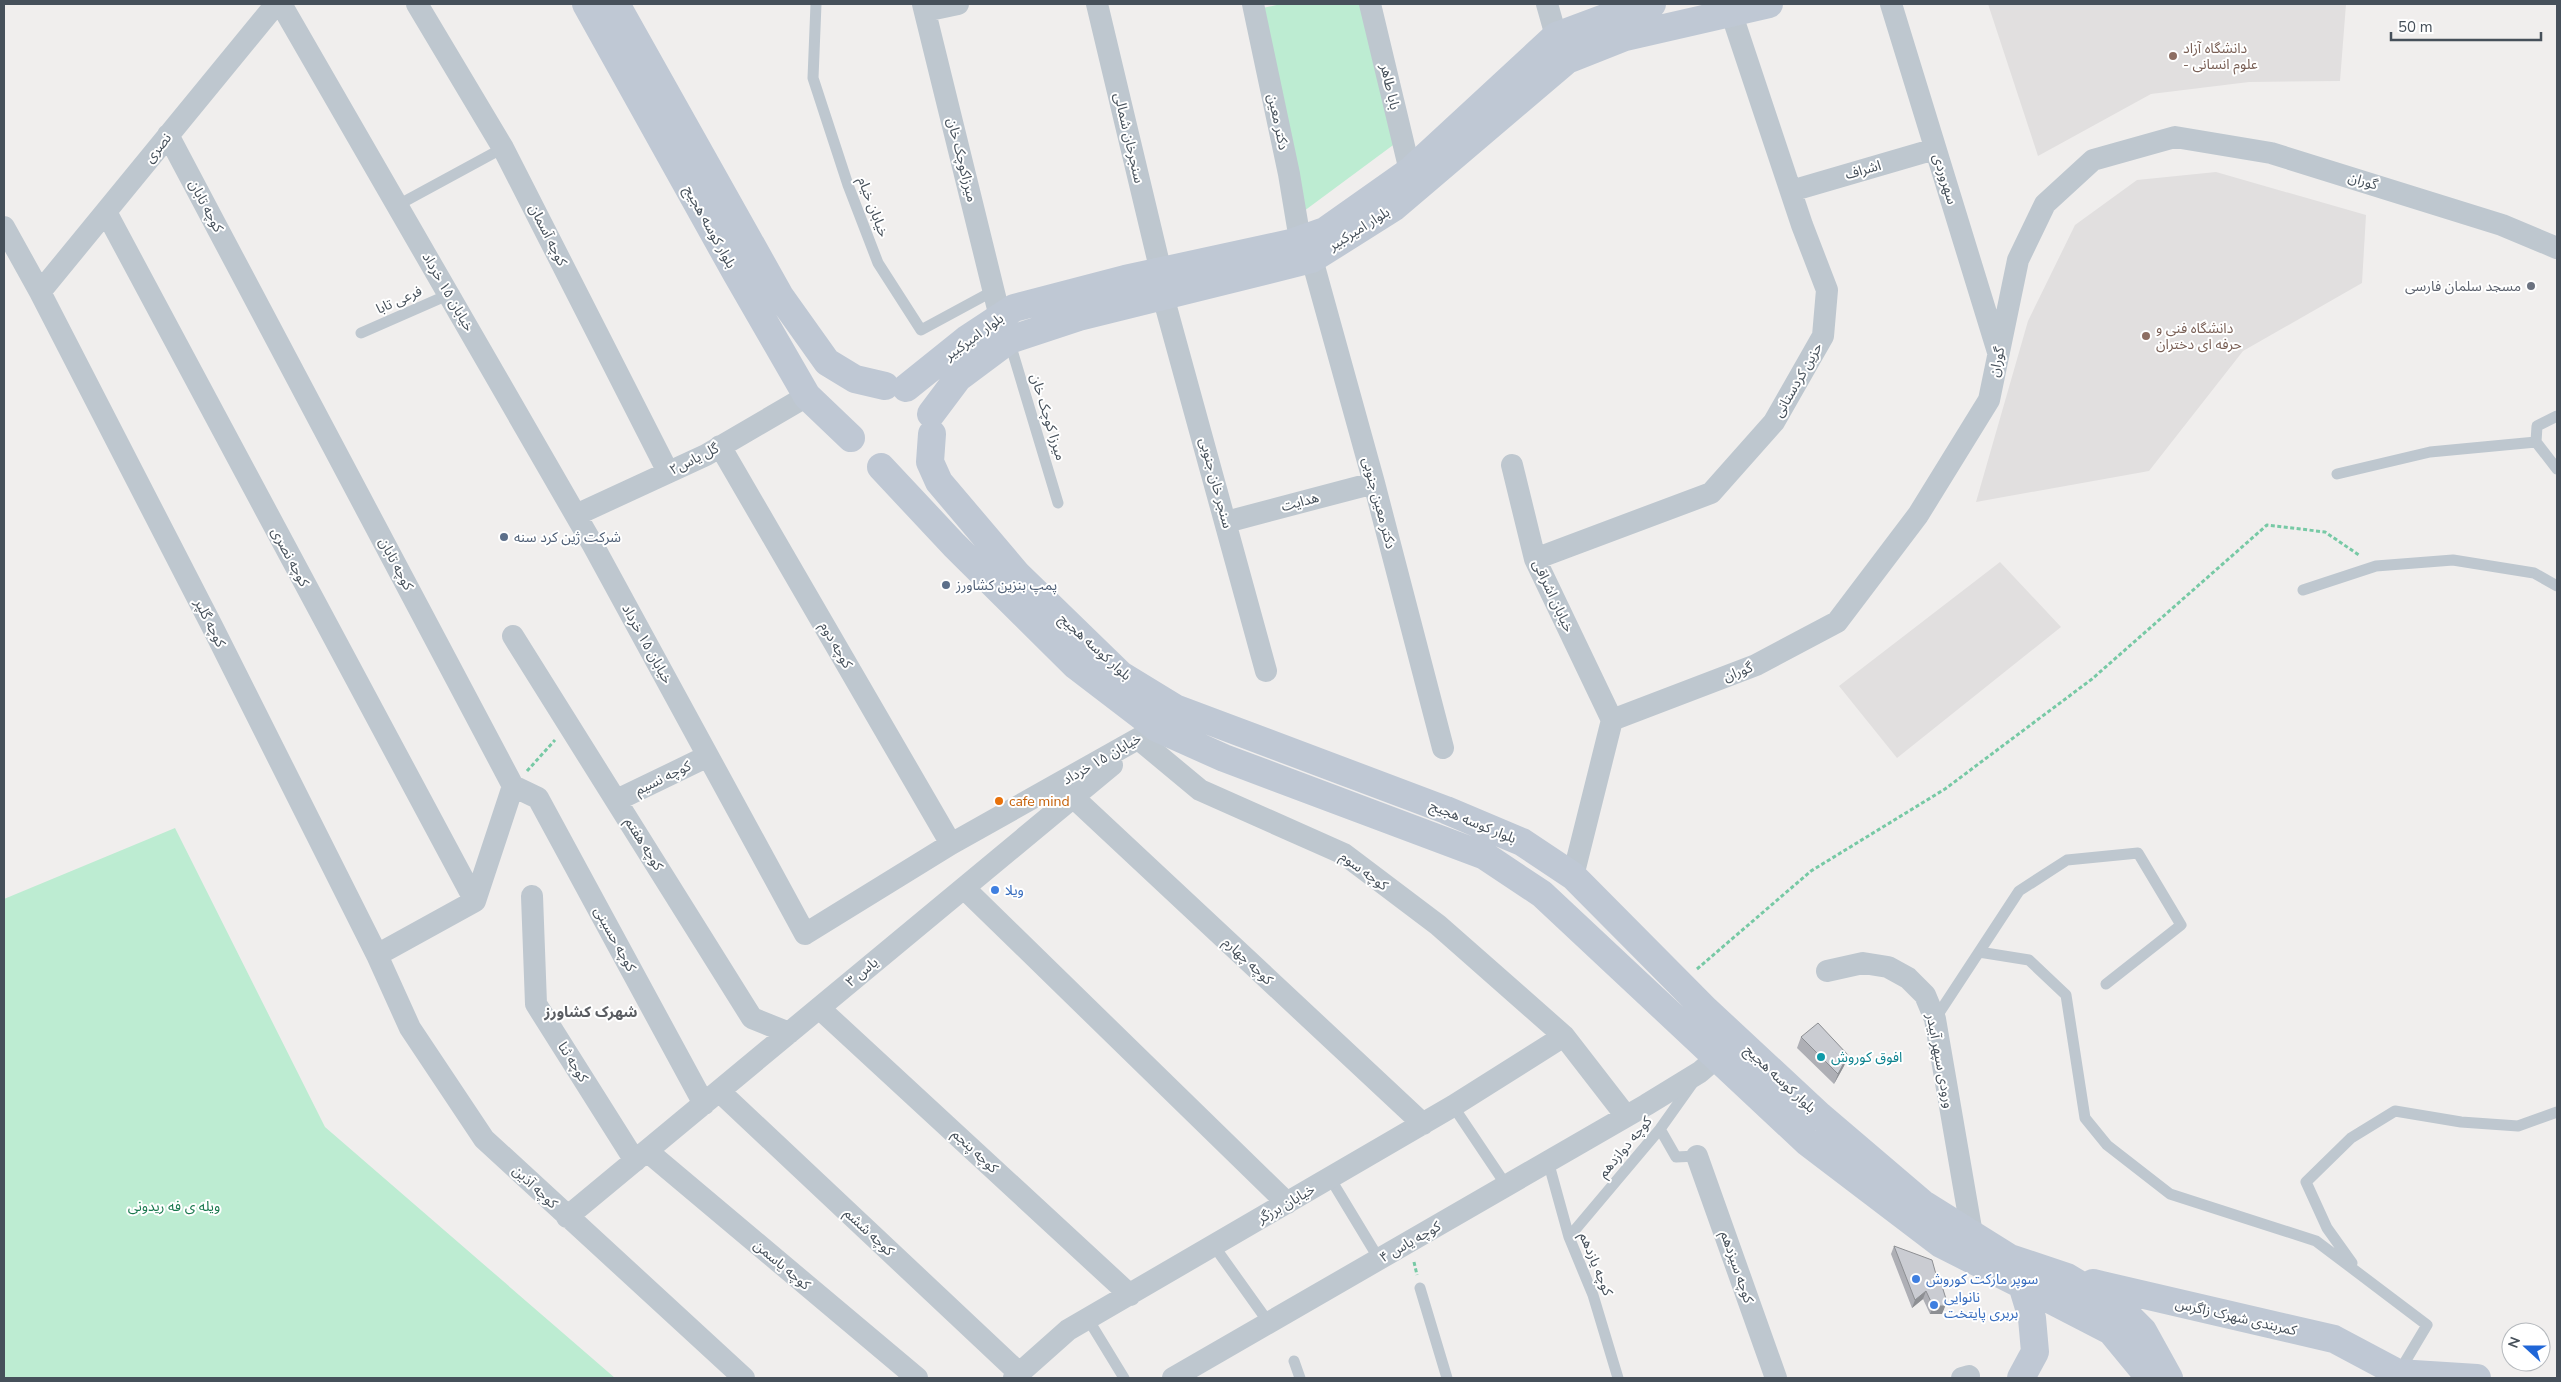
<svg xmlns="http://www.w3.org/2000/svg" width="2561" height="1382" viewBox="0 0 2561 1382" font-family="'Nunito Sans','Noto Sans Arabic',sans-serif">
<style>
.education{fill:#e1dfdf}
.green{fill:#bdecd2}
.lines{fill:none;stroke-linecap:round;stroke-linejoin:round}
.path{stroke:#77c9a5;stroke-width:3;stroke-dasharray:4 2.5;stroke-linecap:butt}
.lane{stroke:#bec7cf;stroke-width:11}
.street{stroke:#bec7cf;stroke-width:22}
.secondary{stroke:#bfc8d4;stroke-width:28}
.wall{fill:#aeafb5}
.shaded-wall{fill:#8d8f93}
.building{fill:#caccd2;stroke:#8d8f93}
.education-dot{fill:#8d6e63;stroke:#fff;stroke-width:2}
.worship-dot{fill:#6b7280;stroke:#fff;stroke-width:2}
.service-dot{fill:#5c6f8a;stroke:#fff;stroke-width:2}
.food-dot{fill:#e8710a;stroke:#fff;stroke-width:2}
.shop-dot{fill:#3f7fe0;stroke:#fff;stroke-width:2}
.culture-dot{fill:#0f9aa8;stroke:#fff;stroke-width:2}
.labels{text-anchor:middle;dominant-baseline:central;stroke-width:4;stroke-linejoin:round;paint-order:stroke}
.education-label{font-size:14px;fill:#785e54;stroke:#fff;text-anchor:start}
.street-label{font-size:14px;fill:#46505a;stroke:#fff}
.worship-label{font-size:14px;fill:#5b616d;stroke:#fff;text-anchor:end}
.service-label{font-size:14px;fill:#4e5e75;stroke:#fff;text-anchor:start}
.food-label{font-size:14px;fill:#c56008;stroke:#fff;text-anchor:start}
.shop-label{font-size:14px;fill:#366cbe;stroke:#fff;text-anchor:start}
.culture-label{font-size:14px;fill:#0d838f;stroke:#fff;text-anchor:start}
.park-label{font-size:14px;fill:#1a784e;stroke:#fff}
.neighbourhood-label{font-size:15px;font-weight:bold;fill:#5a5d62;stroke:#fff}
</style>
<rect width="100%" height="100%" fill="#f0eeed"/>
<path class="education" d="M 1988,4 L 2346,4 L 2340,81 L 2249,82 L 2151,94 L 2038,156 Z
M 2216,172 L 2366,215 L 2362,283 L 2243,351 L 2149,471 L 1976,502 L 2028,321 L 2075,225 L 2137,180 Z
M 2000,562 L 2061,627 L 1897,758 L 1839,686 Z"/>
<path class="green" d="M 1281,4 L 1376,4 L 1404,137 L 1300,214 L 1258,9 Z
M 175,828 L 325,1127 L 615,1378 L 4,1378 L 4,899 Z"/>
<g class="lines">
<path class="path" d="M 527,771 L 555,740
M 1697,969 L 1811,871 L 1945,789 L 2092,679 L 2267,525 L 2325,532 L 2359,555
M 1414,1262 L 1417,1275"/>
<path class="lane" d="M 816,4 L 813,78 L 848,185 L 878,263 L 921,330 L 995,290
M 398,205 L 503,148
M 361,333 L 450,294
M 1009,340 L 1058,503
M 2557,416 L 2537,426 L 2536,442 L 2557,469
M 2337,474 L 2430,452 L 2536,442
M 2303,590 L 2376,566 L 2453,560 L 2534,573 L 2557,586
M 1979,952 L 2019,891 L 2067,860 L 2138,853 L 2181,925 L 2106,984
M 1935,1019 L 1979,952 L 2029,960 L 2066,995 L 2085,1118 L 2107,1145 L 2170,1194 L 2316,1241 L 2427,1325 L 2399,1372
M 1453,1106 L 1506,1185
M 1660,1129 L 1676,1157 L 1697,1156
M 1548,1161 L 1569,1237 L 1593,1295 L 1618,1378
M 1330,1178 L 1379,1259
M 1569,1237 L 1660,1129 L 1692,1084
M 1214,1246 L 1269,1323
M 2352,1263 L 2327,1228 L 2306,1182 L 2351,1138 L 2395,1111 L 2461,1122 L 2518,1126 L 2557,1112
M 1420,1288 L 1447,1378
M 1088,1319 L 1124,1378
M 1294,1361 L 1300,1378"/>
<path class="street" d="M 281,4 L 593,545 L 805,934 L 951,844 L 1157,728
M 417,4 L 503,148 L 668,472
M 923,4 L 1000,317
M 1097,4 L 1161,272
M 1253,4 L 1289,174 L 1300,240
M 1370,4 L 1410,171
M 1547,4 L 1556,36
M 1891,4 L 1998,352
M 925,11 L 958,4
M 168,135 L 513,786 L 475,901 L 377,955
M 1791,191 L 1935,149
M 106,212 L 475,901
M 4,227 L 40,292 L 213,628 L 377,955 L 410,1028 L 484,1139 L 744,1378
M 1312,259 L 1374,483 L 1443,748
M 40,292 L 276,4
M 1163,296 L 1266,671
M 720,446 L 951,844
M 1512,465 L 1535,559 L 1612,720
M 576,515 L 706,455 L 807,396
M 1226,522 L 1374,483
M 1535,559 L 1711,493 L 1774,422 L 1823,336 L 1827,290 L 1802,225 L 1731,12
M 513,636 L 752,1018 L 789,1033
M 1141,741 L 1200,790 L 1344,854 L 1438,925 L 1564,1036 L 1626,1116
M 513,786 L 538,798 L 704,1104
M 1073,797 L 1423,1124
M 617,800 L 708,756
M 1573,876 L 1612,720 L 1756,665 L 1837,622 L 1918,515 L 1989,400 L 2018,260 L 2045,204 L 2093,160 L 2175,137 L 2271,153 L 2502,225 L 2557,248
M 964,888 L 1287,1203
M 532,896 L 536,1004 L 635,1161
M 1827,971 L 1863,963 L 1888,967 L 1908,978 L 1925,995 L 1935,1019 L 1972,1234
M 819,1008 L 1130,1295
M 719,1091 L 1019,1373
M 647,1151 L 917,1378
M 1697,1156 L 1776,1378
M 567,1217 L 1112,765
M 1014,1378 L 1068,1330 L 1453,1106 L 1564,1036
M 1173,1378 L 1646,1105 L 1700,1072 L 1716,1058
M 1962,1378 L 1969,1376"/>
<path class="secondary" d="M 586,4 L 736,273 L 807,396 L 851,438
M 616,4 L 780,296 L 827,362 L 855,379 L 885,386
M 906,388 L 967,339 L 1014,308 L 1125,279 L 1291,243 L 1325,231 L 1410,171 L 1556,36 L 1626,10 L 1652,4
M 931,414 L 958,378 L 1009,340 L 1079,317 L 1312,259 L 1393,208 L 1567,60 L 1625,37 L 1769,4
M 932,434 L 930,462 L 939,482 L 1017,574 L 1121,675 L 1175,708 L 1446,810 L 1522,842 L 1573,876 L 1706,1010 L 1820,1116 L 1922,1203 L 2010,1258 L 2067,1277 L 2122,1310 L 2143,1331 L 2169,1378
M 881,467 L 954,545 L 1076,666 L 1157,728 L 1224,758 L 1485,856 L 1542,894 L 1807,1142 L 1941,1244 L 2022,1285 L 2032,1318 L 2035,1352 L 2021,1378
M 2093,1283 L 2334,1339 L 2398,1373 L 2477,1378
M 2022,1285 L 2111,1331 L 2144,1371 L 2146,1378"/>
</g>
<path class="wall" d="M 1801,1037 L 1848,1055 L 1844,1066 L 1834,1084 L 1797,1048 Z
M 1894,1246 L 1944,1310 L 1943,1310 L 1942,1314 L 1930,1314 L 1923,1299 L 1912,1308 L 1891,1254 Z"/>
<path class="shaded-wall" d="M 1848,1055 L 1844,1066 L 1834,1084 L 1838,1074 Z
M 1926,1291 L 1923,1299 L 1912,1308 L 1915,1300 Z
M 1947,1302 L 1942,1314 L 1930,1314 L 1933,1306 Z"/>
<path class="building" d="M 1818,1023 L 1848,1055 L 1838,1074 L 1801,1037 Z
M 1894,1246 L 1932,1260 L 1939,1285 L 1941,1283 L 1947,1302 L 1944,1303 L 1945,1306 L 1933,1306 L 1926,1291 L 1915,1300 Z"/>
<g class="education-dot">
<circle cx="2173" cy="56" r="5"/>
<circle cx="2146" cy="336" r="5"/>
</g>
<circle class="worship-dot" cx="2531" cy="286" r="5"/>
<g class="service-dot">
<circle cx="504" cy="537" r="5"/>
<circle cx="946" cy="585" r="5"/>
</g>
<circle class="food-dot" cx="999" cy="801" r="5"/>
<g class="shop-dot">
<circle cx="995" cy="890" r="5"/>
<circle cx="1916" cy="1279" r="5"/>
<circle cx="1934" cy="1305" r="5"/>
</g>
<circle class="culture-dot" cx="1821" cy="1057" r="5"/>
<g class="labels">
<g class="education-label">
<text x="2183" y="48">دانشگاه آزاد<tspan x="2183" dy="16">- علوم انسانی</tspan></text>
<text x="2156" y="328">دانشگاه فنی و<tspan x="2156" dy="16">حرفه ای دختران</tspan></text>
</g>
<g class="street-label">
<text transform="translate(1390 87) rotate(77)">بابا طاهر</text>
<text transform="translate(1278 122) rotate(78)">دکتر معین</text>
<text transform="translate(1129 138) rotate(77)">سنجرخان شمالی</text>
<text transform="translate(158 148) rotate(-51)">نصری</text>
<text transform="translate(962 160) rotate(76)">میرزاکوچک خان</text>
<text transform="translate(1863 170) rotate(-16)">اشراف</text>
<text transform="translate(1945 179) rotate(73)">سهروردی</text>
<text transform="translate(2363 181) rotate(17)">گوران</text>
<text transform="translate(206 206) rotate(62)">کوچه تابان</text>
<text transform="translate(873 207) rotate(69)">خیابان خیام</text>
<text transform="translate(710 227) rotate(61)">بلوار کوسه هجیج</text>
<text transform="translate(1359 229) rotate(-32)">بلوار امیرکبیر</text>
<text transform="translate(548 235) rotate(63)">کوچه آسمان</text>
<text transform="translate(448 292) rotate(60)">خیابان ۱۵ خرداد</text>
<text transform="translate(399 300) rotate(-24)">فرعی تابا</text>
<text transform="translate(974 337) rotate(-36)">بلوار امیرکبیر</text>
<text transform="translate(1997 362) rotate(-78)">گوران</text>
<text transform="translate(1798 380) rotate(-60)">حزین کردستانی</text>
<text transform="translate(1048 417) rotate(73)">میرزا کوچک خان</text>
<text transform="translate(694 459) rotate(-27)">گل یاس۲</text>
<text transform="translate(1216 483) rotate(75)">سنجر خان جنوبی</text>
<text transform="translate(1300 502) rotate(-15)">هدایت</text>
<text transform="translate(1379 503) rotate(75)">دکتر معین جنوبی</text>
<text transform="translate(290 557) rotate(62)">کوچه نصری</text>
<text transform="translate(396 564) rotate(62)">کوچه تابان</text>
<text transform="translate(1553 596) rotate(65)">خیابان اشراقی</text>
<text transform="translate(210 623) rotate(63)">کوچه گلپر</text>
<text transform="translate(647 644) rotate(61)">خیابان ۱۵ خرداد</text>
<text transform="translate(836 645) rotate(60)">کوچه دوم</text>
<text transform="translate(1095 647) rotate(42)">بلوار کوسه هجیج</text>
<text transform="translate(1738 672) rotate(-21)">گوران</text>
<text transform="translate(1102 759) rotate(-30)">خیابان ۱۵ خرداد</text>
<text transform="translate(663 778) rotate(-26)">کوچه نسیم</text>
<text transform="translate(1473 822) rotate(22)">بلوار کوسه هجیج</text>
<text transform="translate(644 844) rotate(58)">کوچه هفتم</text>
<text transform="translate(1364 871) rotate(36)">کوچه سوم</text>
<text transform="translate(615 939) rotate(61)">کوچه حسینی</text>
<text transform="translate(1248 961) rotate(43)">کوچه چهارم</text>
<text transform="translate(862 972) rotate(-40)">یاس ۳</text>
<text transform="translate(1940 1061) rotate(79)">ورودی سپهر آبیدر</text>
<text transform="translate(573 1062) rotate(58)">کوچه ثنا</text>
<text transform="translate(1780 1079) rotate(43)">بلوار کوسه هجیج</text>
<text transform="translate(1625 1147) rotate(-50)">کوچه دوازدهم</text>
<text transform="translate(975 1151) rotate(43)">کوچه پنجم</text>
<text transform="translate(535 1187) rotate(43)">کوچه آذین</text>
<text transform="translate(1286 1204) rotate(-30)">خیابان برزگر</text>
<text transform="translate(869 1232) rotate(43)">کوچه ششم</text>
<text transform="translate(1410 1242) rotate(-30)">کوچه یاس ۴</text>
<text transform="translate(1596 1264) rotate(68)">کوچه یازدهم</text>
<text transform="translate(782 1265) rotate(40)">کوچه یاسمن</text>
<text transform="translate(1737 1267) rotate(71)">کوچه سیزدهم</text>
<text transform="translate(2236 1317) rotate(13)">کمربندی شهرک زاگرس</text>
</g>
<g class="worship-label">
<text x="2521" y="286">مسجد سلمان فارسی</text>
</g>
<g class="service-label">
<text x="514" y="537">شرکت ژین کرد سنه</text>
<text x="956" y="585">پمپ بنزین کشاورز</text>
</g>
<g class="food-label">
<text x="1009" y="801">cafe mind</text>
</g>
<g class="shop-label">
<text x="1005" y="890">ویلا</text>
<text x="1926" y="1279">سوپر مارکت کوروش</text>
<text x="1944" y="1297">نانوایی<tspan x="1944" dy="16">بربری پایتخت</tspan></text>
</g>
<g class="culture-label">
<text x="1831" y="1057">افوق کوروش</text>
</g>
<g class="park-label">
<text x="174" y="1206">ویله ی فه ریدونی</text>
</g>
<g class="neighbourhood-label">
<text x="591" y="1012">شهرک کشاورز</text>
</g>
</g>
<rect width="2561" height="1382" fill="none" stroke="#46505a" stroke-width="10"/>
<g transform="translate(2526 1347) rotate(291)"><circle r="24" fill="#ffffff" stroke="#b5b9bd"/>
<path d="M0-4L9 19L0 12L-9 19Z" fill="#2066d7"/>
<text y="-8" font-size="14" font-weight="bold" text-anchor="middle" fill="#46505a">N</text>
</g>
<path d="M2391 32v8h150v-8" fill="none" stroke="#46505a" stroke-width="2.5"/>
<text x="2398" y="32" font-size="15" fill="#46505a" stroke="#ffffff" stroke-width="4" paint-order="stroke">50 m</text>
</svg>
